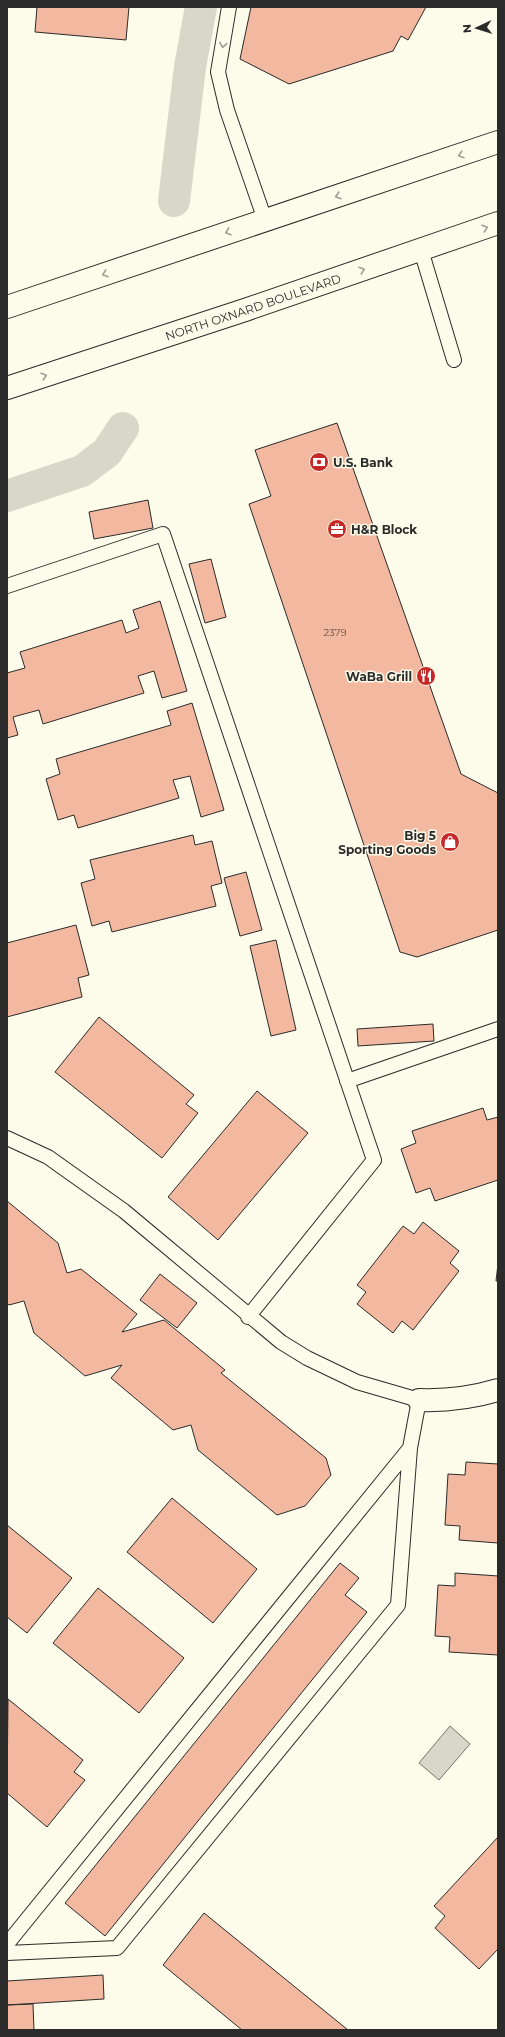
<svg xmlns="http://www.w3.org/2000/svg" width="505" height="2037" viewBox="0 0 505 2037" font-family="Montserrat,sans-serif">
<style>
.water{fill:#d8d7c9;stroke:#74746e}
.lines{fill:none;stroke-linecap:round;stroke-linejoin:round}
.canal{stroke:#d8d7c9;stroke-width:32}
.building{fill:#f2b8a0;stroke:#2b2b2b}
.lane-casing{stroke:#2b2b2b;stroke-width:16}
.street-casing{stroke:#2b2b2b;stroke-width:24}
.primary-casing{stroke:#2b2b2b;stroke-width:24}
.lane{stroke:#fdfbea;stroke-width:14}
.street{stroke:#fdfbea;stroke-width:22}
.primary{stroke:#fdfbea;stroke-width:22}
.oneway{stroke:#9e9d94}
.labels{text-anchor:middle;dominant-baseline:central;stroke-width:3;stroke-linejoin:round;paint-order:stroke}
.number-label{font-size:10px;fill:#5d4e48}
.street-label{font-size:12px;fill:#2b2b2b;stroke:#fdfbea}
.poi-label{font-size:12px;font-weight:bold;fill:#2b2b2b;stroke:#fdfbea;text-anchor:start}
</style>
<rect width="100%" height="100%" fill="#fdfbea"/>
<path class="water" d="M 450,1726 L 470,1744 L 439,1780 L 419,1763 Z"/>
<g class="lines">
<path class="canal" d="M 174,201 L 190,67 L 201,7
M 7,496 L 82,471 L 107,452 L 123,428"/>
</g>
<path class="building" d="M 37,7 L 129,7 L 126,40 L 35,32 Z
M 251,7 L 426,7 L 408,40 L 401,36 L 393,51 L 289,84 L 240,59 Z
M 337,423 L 461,774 L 498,793 L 498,930 L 417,957 L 400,952 L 249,504 L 271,496 L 255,450 Z
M 148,500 L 153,528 L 94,539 L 89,512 Z
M 211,559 L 226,617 L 205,623 L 189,564 Z
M 160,601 L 187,691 L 162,698 L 154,671 L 138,676 L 144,693 L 43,724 L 39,710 L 13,717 L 18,735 L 7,738 L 7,673 L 25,668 L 20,652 L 122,620 L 126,633 L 139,628 L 133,610 Z
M 192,703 L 224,810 L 201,817 L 190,776 L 173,780 L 179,798 L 78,828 L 74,815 L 58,820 L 46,779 L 60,774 L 56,759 L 171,725 L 167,711 Z
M 193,835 L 195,845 L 212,841 L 222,883 L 211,886 L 216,906 L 112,932 L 109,921 L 92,926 L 81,883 L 95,879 L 90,860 Z
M 246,872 L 262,930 L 240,936 L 224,878 Z
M 76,925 L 89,975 L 78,978 L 82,997 L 7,1017 L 7,943 Z
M 276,940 L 296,1030 L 271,1036 L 250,946 Z
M 99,1017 L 194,1095 L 186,1104 L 198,1113 L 162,1158 L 55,1072 Z
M 433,1024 L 434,1041 L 358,1046 L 357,1029 Z
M 257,1091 L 308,1133 L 218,1240 L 168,1197 Z
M 483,1108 L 487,1120 L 498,1117 L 498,1180 L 435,1201 L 430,1188 L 416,1193 L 401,1149 L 416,1143 L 412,1131 Z
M 7,1201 L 58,1243 L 67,1273 L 81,1269 L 137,1314 L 122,1332 L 164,1320 L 225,1370 L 221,1373 L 326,1458 L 331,1475 L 305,1506 L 277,1515 L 198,1450 L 191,1425 L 173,1430 L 111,1378 L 122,1365 L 85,1376 L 34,1333 L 24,1301 L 9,1305 L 7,1303 Z
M 423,1222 L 459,1251 L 450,1263 L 459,1271 L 413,1330 L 402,1321 L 393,1333 L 357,1304 L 366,1292 L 357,1285 L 403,1226 L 414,1234 Z
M 498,1264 L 498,1281 L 496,1281 Z
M 160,1274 L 197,1303 L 177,1328 L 140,1300 Z
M 466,1462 L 498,1464 L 498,1543 L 459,1540 L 460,1526 L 445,1525 L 448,1474 L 465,1475 Z
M 172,1498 L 257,1569 L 213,1623 L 127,1552 Z
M 7,1525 L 72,1578 L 27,1633 L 7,1617 Z
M 340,1563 L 359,1578 L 345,1595 L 367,1612 L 105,1936 L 65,1903 Z
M 455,1573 L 498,1576 L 498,1655 L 449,1652 L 450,1637 L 435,1636 L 438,1585 L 455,1586 Z
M 98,1588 L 184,1658 L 139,1713 L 53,1643 Z
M 8,1699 L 83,1760 L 74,1772 L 85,1780 L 47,1827 L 7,1793 Z
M 498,1837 L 498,1949 L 479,1969 L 435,1928 L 445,1916 L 434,1906 Z
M 204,1913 L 348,2030 L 242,2030 L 163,1965 Z
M 103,1975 L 104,1999 L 7,2005 L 7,1981 Z
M 33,2004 L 34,2030 L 7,2030 L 7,2005 Z"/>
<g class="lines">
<g class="lane-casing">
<path id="lane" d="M 229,7 L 218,72 L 227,110 L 265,220
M 421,250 L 454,360
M 7,586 L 163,534 L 374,1160 L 248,1317
M 347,1081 L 498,1029
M 7,1138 L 48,1157 L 124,1211 L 281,1342 L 307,1358 L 357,1382 L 419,1400 L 410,1448 L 7,1944
M 7,1953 L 117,1948 L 398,1605 L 410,1448"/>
</g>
<g class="street-casing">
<path id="street" d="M 419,1400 C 447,1401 471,1398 498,1390"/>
</g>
<g class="primary-casing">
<g id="primary">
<path d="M 7,307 L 498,142"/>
<path id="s1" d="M 7,388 L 245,310 L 498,223"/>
</g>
</g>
<use href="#lane" class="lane"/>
<use href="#street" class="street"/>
<use href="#primary" class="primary"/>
</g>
<defs><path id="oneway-chevron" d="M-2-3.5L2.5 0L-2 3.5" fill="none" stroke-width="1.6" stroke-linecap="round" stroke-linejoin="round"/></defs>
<g class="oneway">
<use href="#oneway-chevron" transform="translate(223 45) rotate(100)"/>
<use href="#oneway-chevron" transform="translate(461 155) rotate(162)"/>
<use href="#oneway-chevron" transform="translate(338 196) rotate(162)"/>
<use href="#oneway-chevron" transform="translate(485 228) rotate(-19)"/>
<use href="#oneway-chevron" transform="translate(228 232) rotate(161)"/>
<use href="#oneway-chevron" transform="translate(362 270) rotate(-19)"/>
<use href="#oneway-chevron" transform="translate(105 274) rotate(161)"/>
<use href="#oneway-chevron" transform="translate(44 376) rotate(-18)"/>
</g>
<defs>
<g id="bank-disc" transform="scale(1)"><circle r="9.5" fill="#c62828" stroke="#fdfbea"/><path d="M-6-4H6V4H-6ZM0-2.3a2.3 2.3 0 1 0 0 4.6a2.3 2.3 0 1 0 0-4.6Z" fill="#fff"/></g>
<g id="office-disc" transform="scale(1)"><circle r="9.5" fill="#c62828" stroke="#fdfbea"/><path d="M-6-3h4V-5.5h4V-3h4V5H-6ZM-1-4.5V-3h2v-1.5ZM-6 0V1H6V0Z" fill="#fff"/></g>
<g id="restaurant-disc" transform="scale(1)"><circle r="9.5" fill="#c62828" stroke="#fdfbea"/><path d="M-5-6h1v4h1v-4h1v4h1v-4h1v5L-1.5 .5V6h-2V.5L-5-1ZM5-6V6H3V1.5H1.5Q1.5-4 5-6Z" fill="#fff"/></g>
<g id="shop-disc" transform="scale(1)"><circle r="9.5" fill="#c62828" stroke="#fdfbea"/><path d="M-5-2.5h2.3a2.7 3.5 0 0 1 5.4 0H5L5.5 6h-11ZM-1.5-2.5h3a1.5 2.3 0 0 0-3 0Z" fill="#fff"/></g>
</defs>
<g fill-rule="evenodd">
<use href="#bank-disc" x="319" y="462"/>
<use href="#office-disc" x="337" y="529"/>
<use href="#restaurant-disc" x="426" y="676"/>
<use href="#shop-disc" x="450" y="842"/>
</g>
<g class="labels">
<g class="number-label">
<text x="335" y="632">2379</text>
</g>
<g class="street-label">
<text stroke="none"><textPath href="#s1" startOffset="259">NORTH OXNARD BOULEVARD</textPath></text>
</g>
<g class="poi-label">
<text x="333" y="462">U.S. Bank</text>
<text x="351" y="529">H&amp;R Block</text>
<text x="412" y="676" text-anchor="end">WaBa Grill</text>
<text x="436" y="835" text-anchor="end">Big 5<tspan x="436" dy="14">Sporting Goods</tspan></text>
</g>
</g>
<rect width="505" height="2037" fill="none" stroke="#2b2b2b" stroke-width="16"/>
<g transform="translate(477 28) rotate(266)" stroke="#fdfbea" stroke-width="3" paint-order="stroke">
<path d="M0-3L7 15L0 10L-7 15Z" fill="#2b2b2b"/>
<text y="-6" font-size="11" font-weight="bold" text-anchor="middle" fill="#2b2b2b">N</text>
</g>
</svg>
